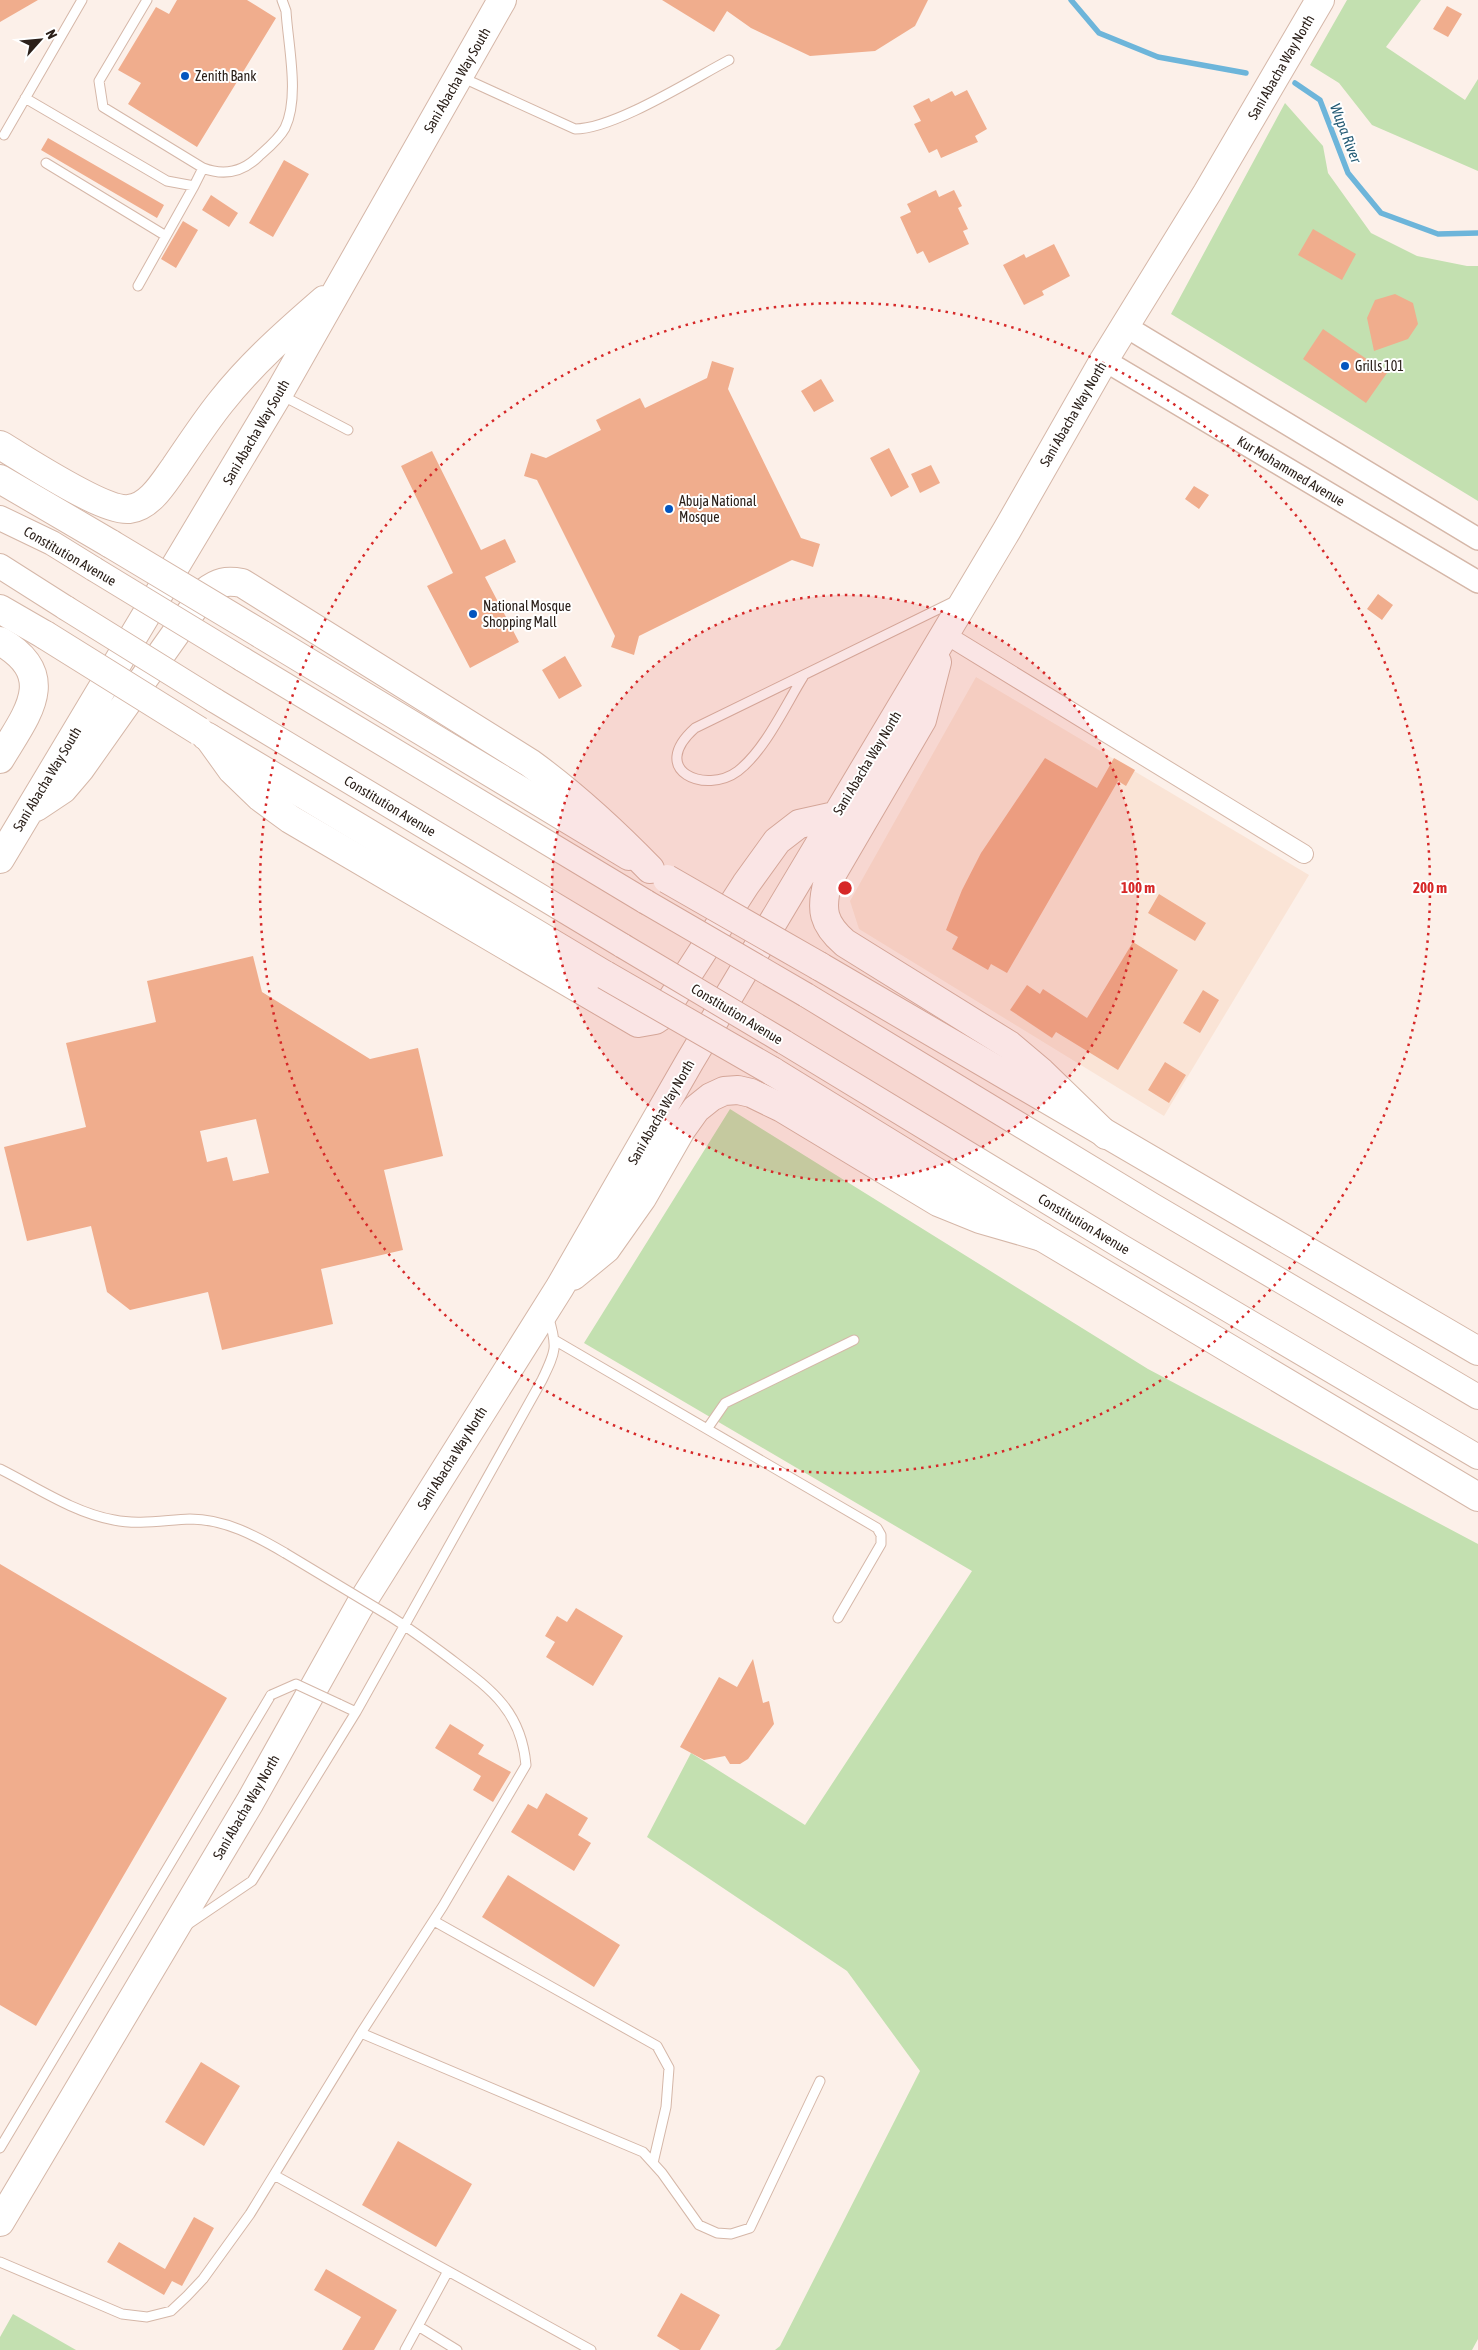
<svg xmlns="http://www.w3.org/2000/svg" width="1478" height="2350" viewBox="0 0 1478 2350" font-family="'Asap Condensed',sans-serif">
<style>
.commercial{fill:#fae4d6}
.green{fill:#c3e0b0}
.lines{fill:none;stroke-linecap:round;stroke-linejoin:round}
.stream{stroke:#6db5da;stroke-width:5.5}
.building{fill:#f0ad8d;fill-rule:evenodd}
.service-casing{stroke:#d5b7a8;stroke-width:11}
.minor-casing{stroke:#d5b7a8;stroke-width:20}
.tertiary-casing{stroke:#d5b7a8;stroke-width:24}
.secondary-casing{stroke:#d5b7a8;stroke-width:26}
.primary-casing{stroke:#d5b7a8;stroke-width:30}
.trunk-casing{stroke:#d5b7a8;stroke-width:30}
.service{stroke:#fff;stroke-width:9}
.minor{stroke:#fff;stroke-width:18}
.tertiary{stroke:#fff;stroke-width:21}
.secondary{stroke:#fff;stroke-width:24}
.primary{stroke:#fff;stroke-width:28}
.trunk{stroke:#fff;stroke-width:28}
.service-bridge-casing{stroke:#d5b7a8;stroke-width:11;stroke-linecap:butt}
.secondary-bridge-casing{stroke:#d5b7a8;stroke-width:26;stroke-linecap:butt}
.primary-bridge-casing{stroke:#d5b7a8;stroke-width:30;stroke-linecap:butt}
.service-bridge{stroke:#fff;stroke-width:9}
.secondary-bridge{stroke:#fff;stroke-width:24}
.primary-bridge{stroke:#fff;stroke-width:28}
.ring{fill:none;stroke:#d62828;stroke-width:2.5;stroke-dasharray:2.5 5}
.poi-dot{fill:#0355bf;stroke:#fff;stroke-width:2}
.labels{text-anchor:middle;dominant-baseline:central;stroke-width:4;stroke-linejoin:round;paint-order:stroke}
.street-label{font-size:14px;fill:#2b201a;stroke:#fff}
.poi-label{font-size:14px;fill:#2b201a;stroke:#fff;text-anchor:start}
.water-label{font-size:15px;font-style:italic;fill:#235a74;stroke:#fff}
.centre{fill:#d62828;stroke:#fff;stroke-width:2.5}
.ring-label{font-size:15px;text-anchor:middle;font-weight:bold;fill:#d62828;stroke:#fff;stroke-width:4;stroke-linejoin:round;paint-order:stroke}
</style>
<rect width="100%" height="100%" fill="#fcf0e9"/>
<path class="commercial" d="M 976,677 L 1309,875 L 1164,1116 L 859,929 L 850,901 Z"/>
<path class="green" d="M 1347,0 L 1421,0 L 1386,47 L 1465,100 L 1478,79 L 1478,171 L 1372,125 L 1339,83 L 1310,65 Z
M 1285,103 L 1323,146 L 1328,173 L 1371,233 L 1417,256 L 1467,266 L 1478,266 L 1478,501 L 1171,314 Z
M 730,1109 L 1148,1369 L 1478,1544 L 1478,2339 L 1472,2350 L 775,2350 L 780,2346 L 920,2071 L 847,1971 L 647,1837 L 691,1753 L 805,1825 L 972,1571 L 584,1343 Z
M 13,2314 L 76,2350 L 0,2350 L 0,2337 Z"/>
<g class="lines">
<path class="stream" d="M 1071,0 L 1099,33 L 1158,57 L 1246,73
M 1295,83 L 1320,100 L 1348,173 L 1381,213 L 1438,234 L 1478,233"/>
</g>
<path class="building" d="M 0,0 L 38,0 L 0,22 Z
M 177,0 L 247,0 L 276,18 L 197,147 L 128,104 L 141,83 L 118,70 L 156,7 L 169,14 Z
M 662,0 L 928,0 L 915,26 L 875,51 L 810,56 L 751,28 L 727,11 L 714,32 Z
M 1447,6 L 1462,14 L 1448,37 L 1433,29 Z
M 967,90 L 987,129 L 975,136 L 978,142 L 941,158 L 937,149 L 929,153 L 914,124 L 921,121 L 913,106 L 929,98 L 931,102 L 952,91 L 955,96 Z
M 48,138 L 164,205 L 157,218 L 41,150 Z
M 284,160 L 309,174 L 273,237 L 249,223 Z
M 936,190 L 939,197 L 954,190 L 962,206 L 958,208 L 968,229 L 963,231 L 969,244 L 929,263 L 923,251 L 917,254 L 900,217 L 911,212 L 907,204 Z
M 211,195 L 238,213 L 229,227 L 202,210 Z
M 183,221 L 198,230 L 176,268 L 161,259 Z
M 1313,229 L 1356,254 L 1342,280 L 1298,255 Z
M 1054,244 L 1070,276 L 1042,291 L 1044,295 L 1024,305 L 1003,265 L 1024,254 L 1026,258 Z
M 1395,294 L 1413,303 L 1418,324 L 1408,339 L 1374,351 L 1367,318 L 1375,300 Z
M 1323,329 L 1387,373 L 1366,403 L 1303,359 Z
M 712,361 L 734,368 L 728,389 L 801,538 L 820,544 L 813,567 L 792,560 L 639,636 L 634,655 L 611,647 L 615,636 L 537,480 L 524,476 L 531,453 L 546,458 L 601,430 L 596,420 L 640,398 L 645,408 L 707,378 Z
M 821,379 L 834,401 L 814,412 L 801,391 Z
M 889,448 L 909,487 L 891,497 L 870,458 Z
M 432,451 L 481,550 L 505,539 L 516,562 L 485,577 L 519,642 L 470,668 L 427,586 L 453,573 L 401,466 Z
M 931,465 L 940,483 L 920,493 L 911,474 Z
M 1194,486 L 1209,495 L 1199,509 L 1185,499 Z
M 1378,594 L 1393,605 L 1382,620 L 1367,609 Z
M 565,656 L 582,686 L 559,699 L 542,670 Z
M 1045,758 L 1097,788 L 1114,758 L 1135,770 L 1126,786 L 1118,781 L 1007,973 L 991,964 L 988,970 L 952,949 L 958,937 L 946,930 L 962,890 L 981,853 Z
M 1159,894 L 1206,923 L 1195,941 L 1148,913 Z
M 1133,942 L 1178,970 L 1118,1070 L 1056,1032 L 1052,1038 L 1010,1010 L 1027,985 L 1040,994 L 1043,989 L 1087,1018 Z
M 253,956 L 262,992 L 370,1059 L 418,1048 L 443,1156 L 384,1170 L 403,1250 L 321,1269 L 333,1324 L 222,1350 L 208,1292 L 130,1310 L 107,1292 L 91,1226 L 27,1241 L 4,1147 L 86,1127 L 66,1043 L 156,1022 L 147,981 ZM 256,1119 L 269,1173 L 233,1181 L 227,1157 L 207,1162 L 200,1131 Z
M 1203,990 L 1219,1000 L 1200,1033 L 1183,1023 Z
M 1165,1062 L 1186,1075 L 1169,1103 L 1148,1090 Z
M 0,1564 L 227,1698 L 36,2026 L 0,2005 Z
M 576,1608 L 623,1636 L 593,1686 L 546,1657 L 555,1642 L 545,1636 L 557,1616 L 567,1622 Z
M 753,1659 L 763,1703 L 769,1701 L 774,1724 L 748,1759 L 740,1764 L 730,1764 L 725,1756 L 704,1760 L 680,1747 L 719,1677 L 737,1687 Z
M 450,1724 L 484,1745 L 478,1754 L 511,1772 L 493,1802 L 473,1790 L 481,1776 L 435,1748 Z
M 546,1793 L 588,1818 L 578,1835 L 591,1843 L 574,1871 L 511,1832 L 528,1804 L 537,1809 Z
M 508,1875 L 620,1945 L 594,1987 L 482,1917 Z
M 201,2062 L 240,2086 L 204,2146 L 165,2122 Z
M 398,2141 L 472,2184 L 436,2247 L 362,2205 Z
M 194,2217 L 214,2228 L 182,2286 L 172,2281 L 164,2295 L 107,2262 L 119,2242 L 165,2269 Z
M 326,2269 L 397,2310 L 374,2350 L 342,2350 L 361,2317 L 314,2290 Z
M 681,2293 L 720,2315 L 700,2350 L 680,2350 L 657,2336 Z"/>
<g class="lines">
<g class="service-casing">
<path id="service" d="M 147,0 L 99,81 L 103,107 L 203,168 C 224,176 243,172 259,156 C 268,148 279,139 285,128 C 300,97 288,45 286,11 L 282,0
M 461,77 L 575,129 C 614,129 691,80 729,60
M 25,98 L 167,181 L 194,186 L 203,168
M 4,135 L 82,0
M 46,163 L 166,236
M 138,286 L 194,186
M 281,395 L 348,430
M 803,677 C 785,706 765,750 738,771 C 706,795 647,771 695,728 L 957,600
M 556,1341 L 877,1528 L 881,1535 L 881,1544 L 838,1618
M 707,1429 L 725,1403 L 854,1340
M 0,1469 C 36,1487 74,1513 114,1520 C 138,1525 165,1520 190,1519 C 225,1519 256,1536 285,1553
M 339,1704 L 356,1712 L 542,1380 C 556,1351 558,1347 548,1316
M 434,1921 L 657,2046 L 669,2068 L 666,2107 L 653,2163
M 187,1925 L 252,1881 L 356,1712
M 361,2033 L 643,2152 L 662,2173 L 699,2225 L 717,2233 L 731,2234 L 750,2228 L 820,2081
M 0,2148 L 271,1695
M 274,2175 L 591,2350
M 0,2262 L 122,2314 L 147,2317 L 171,2311 L 187,2296 L 203,2279 L 250,2214 L 361,2033 L 443,1906 L 526,1765 C 521,1709 489,1688 448,1657 C 428,1642 409,1628 388,1615
M 418,2326 L 457,2350
M 405,2350 L 448,2271"/>
</g>
<g class="minor-casing">
<path id="minor" d="M 943,633 L 1304,854"/>
</g>
<g class="tertiary-casing">
<path id="tertiary" d="M 1125,326 L 1478,539
M 1104,360 L 1478,582"/>
</g>
<g class="secondary-casing">
<path id="secondary" d="M 0,518 L 52,543 L 94,569
M 0,566 L 66,608
M 242,659 L 646,902
M 214,700 L 623,946
M 806,995 L 1152,1205 L 1478,1397
M 784,1042 L 1122,1247 L 1478,1457"/>
</g>
<g class="primary-casing">
<path id="primary" d="M 0,479 L 111,544
M 0,609 L 45,635
M 261,634 L 629,856
M 206,736 L 605,975
M 819,966 L 1478,1351
M 772,1071 L 1042,1237 L 1478,1497"/>
</g>
<g class="trunk-casing">
<path id="trunk" d="M 0,445 C 26,460 103,512 129,509 C 150,507 164,482 175,467 C 190,445 205,422 221,402 C 251,364 287,332 324,300
M 0,641 C 61,676 26,715 0,759
M 937,662 L 922,720 L 828,881 C 820,910 823,924 845,943 L 1009,1045 L 1041,1072 L 1106,1135
M 209,738 L 232,770 L 260,797 L 290,819 L 638,1023 L 655,1020 L 661,1016 L 746,884 L 777,841 L 799,824 L 835,816
M 36,807 L 63,789 L 80,769 L 205,592 C 218,582 226,580 242,583 L 530,763 C 574,795 612,830 650,869
M 0,859 L 279,393 L 502,0
M 573,1276 L 606,1249 L 642,1198 L 681,1130 L 696,1109 L 711,1097 L 724,1091 L 738,1090 L 751,1093 L 782,1108 L 938,1202 L 980,1219 L 1042,1237
M 0,2222 L 250,1802 L 359,1607 L 560,1287 L 690,1061 L 1007,530 L 1104,360 L 1207,193 L 1320,0"/>
</g>
<use href="#service" class="service"/>
<use href="#minor" class="minor"/>
<use href="#tertiary" class="tertiary"/>
<use href="#secondary" class="secondary"/>
<use href="#primary" class="primary"/>
<use href="#trunk" class="trunk"/>
<g class="service-bridge-casing">
<path id="service-bridge" d="M 285,1553 L 388,1615
M 271,1695 L 296,1684 L 339,1704"/>
</g>
<g class="secondary-bridge-casing">
<path id="secondary-bridge" d="M 94,569 L 242,659
M 66,608 L 214,700
M 646,902 L 806,995
M 623,946 L 784,1042"/>
</g>
<g class="primary-bridge-casing">
<path id="primary-bridge" d="M 111,544 L 261,634
M 45,635 L 199,731
M 667,879 L 819,966
M 605,975 L 772,1071"/>
</g>
<use href="#service-bridge" class="service-bridge"/>
<use href="#secondary-bridge" class="secondary-bridge"/>
<use href="#primary-bridge" class="primary-bridge"/>
</g>
<circle cx="845" cy="888" r="293" fill="#d62828" fill-opacity=".12"/>
<g class="ring">
<circle cx="845" cy="888" r="293"/>
<circle cx="845" cy="888" r="585"/>
</g>
<g class="poi-dot">
<circle cx="185" cy="76" r="5"/>
<circle cx="1345" cy="366" r="5"/>
<circle cx="669" cy="509" r="5"/>
<circle cx="473" cy="614" r="5"/>
</g>
<g class="labels">
<g class="street-label">
<text transform="translate(1281 67) rotate(-60)">Sani Abacha Way North</text>
<text transform="translate(457 80) rotate(-60)">Sani Abacha Way South</text>
<text transform="translate(1073 414) rotate(-60)">Sani Abacha Way North</text>
<text transform="translate(256 432) rotate(-60)">Sani Abacha Way South</text>
<text transform="translate(1291 471) rotate(31)">Kur Mohammed Avenue</text>
<text transform="translate(70 556) rotate(30)">Constitution Avenue</text>
<text transform="translate(867 763) rotate(-59)">Sani Abacha Way North</text>
<text transform="translate(47 779) rotate(-59)">Sani Abacha Way South</text>
<text transform="translate(390 806) rotate(31)">Constitution Avenue</text>
<text transform="translate(737 1014) rotate(31)">Constitution Avenue</text>
<text transform="translate(661 1112) rotate(-60)">Sani Abacha Way North</text>
<text transform="translate(1084 1224) rotate(31)">Constitution Avenue</text>
<text transform="translate(452 1458) rotate(-58)">Sani Abacha Way North</text>
<text transform="translate(246 1807) rotate(-60)">Sani Abacha Way North</text>
</g>
<g class="poi-label">
<text x="195" y="76">Zenith Bank</text>
<text x="1355" y="366">Grills 101</text>
<text x="679" y="501">Abuja National<tspan x="679" dy="16">Mosque</tspan></text>
<text x="483" y="606">National Mosque<tspan x="483" dy="16">Shopping Mall</tspan></text>
</g>
<g class="water-label">
<text transform="translate(1346 133) rotate(69)">Wupa River</text>
</g>
</g>
<circle cx="845" cy="888" r="8" class="centre"/>
<g class="ring-label">
<text x="1138" y="893">100 m</text>
<text x="1430" y="893">200 m</text>
</g>
<g transform="translate(40 40) rotate(63)" stroke="#ffffff" stroke-width="4" paint-order="stroke">
<path d="M0-4L9 19L0 12L-9 19Z" fill="#2b201a"/>
<text y="-8" font-size="14" font-weight="bold" text-anchor="middle" fill="#2b201a">N</text>
</g>
</svg>
